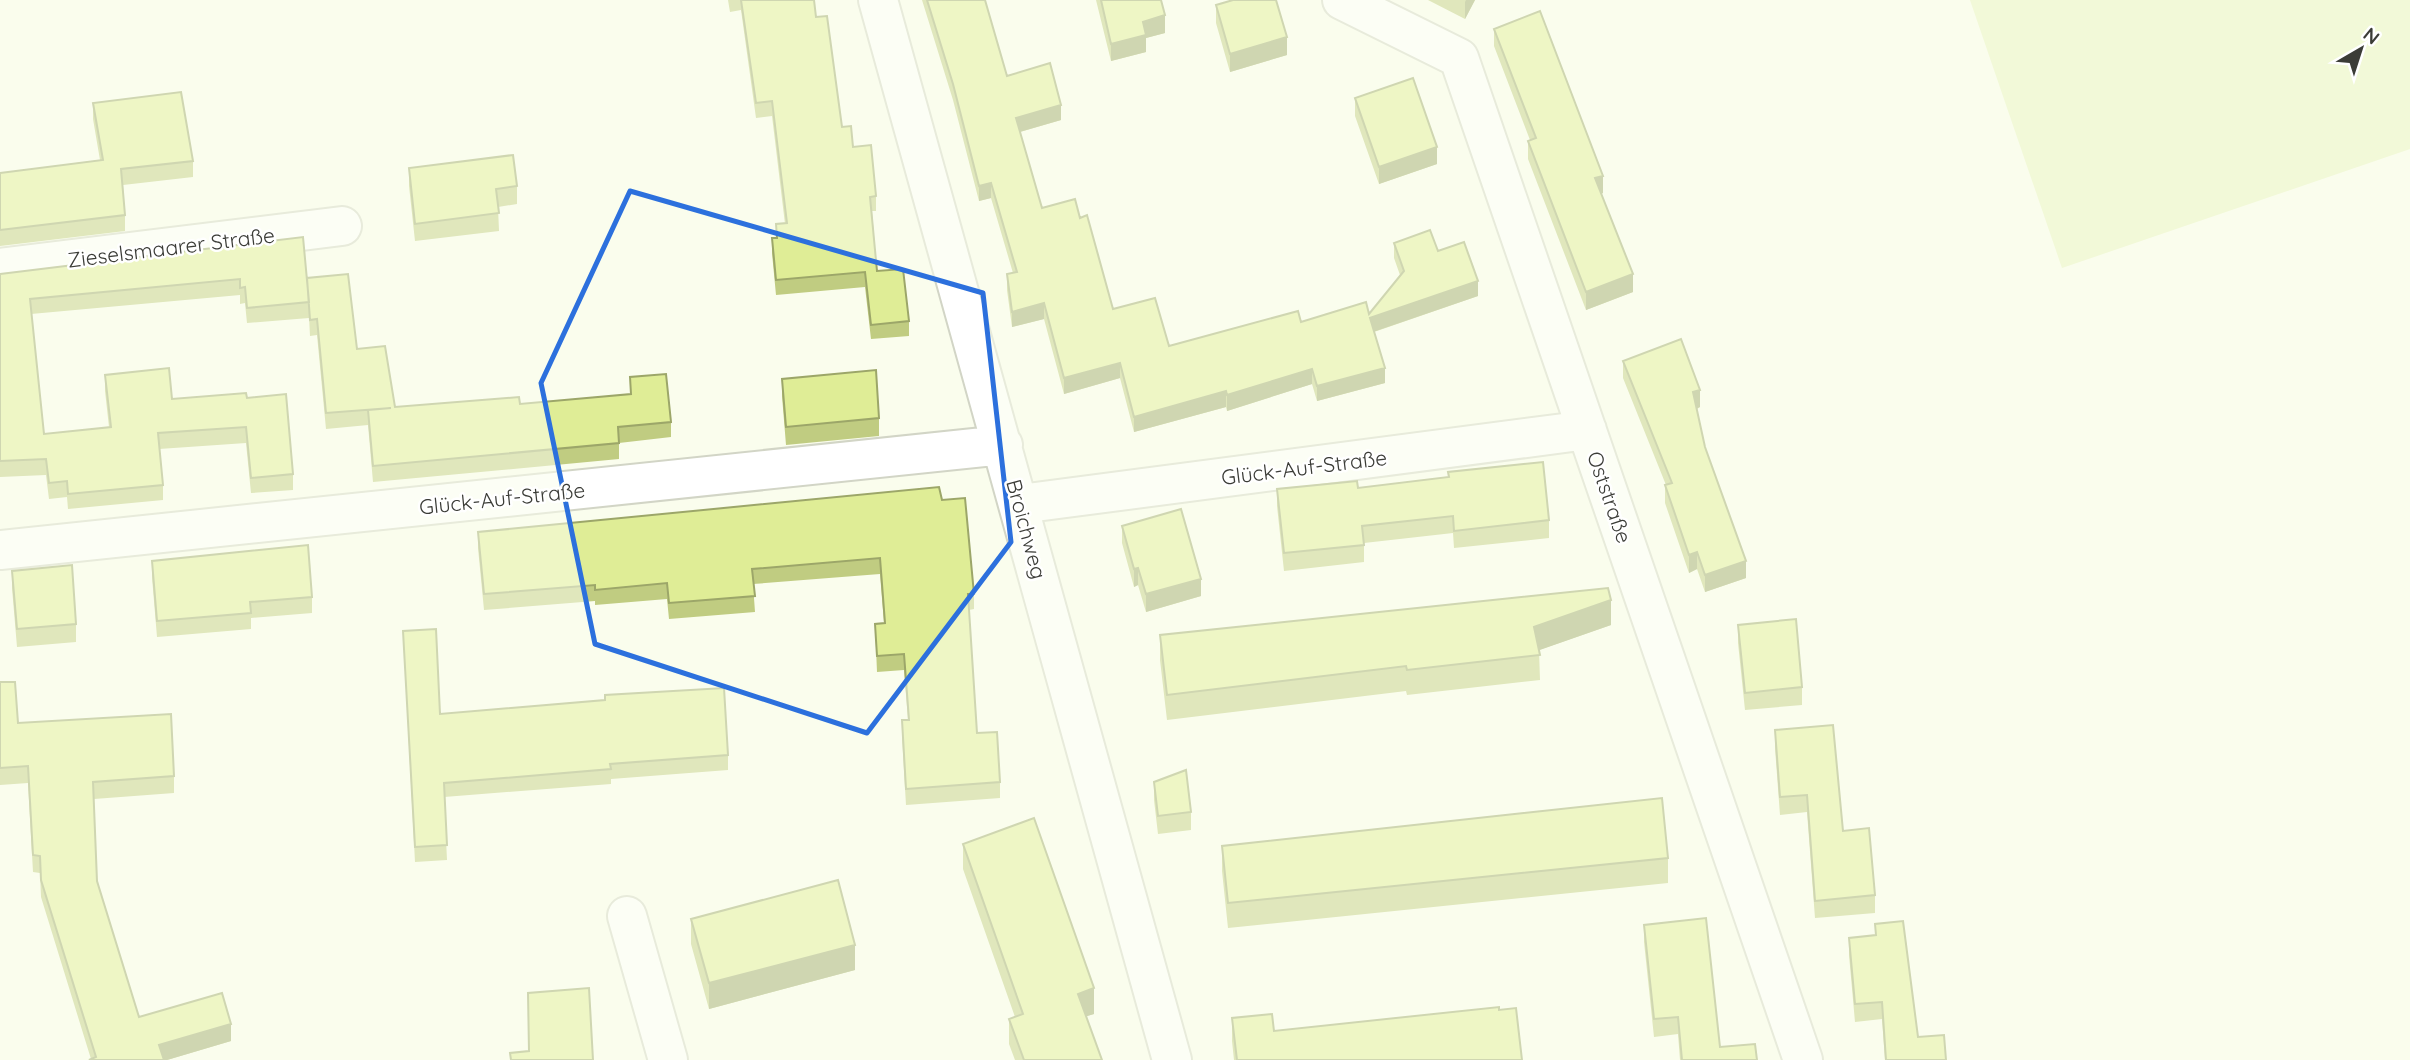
<svg xmlns="http://www.w3.org/2000/svg" width="2410" height="1060" viewBox="0 0 2410 1060" font-family="Quicksand,sans-serif">
<style>
.green{fill:#e9f3be}
.lines{fill:none;stroke-linecap:round;stroke-linejoin:round}
.street-casing{stroke:#d2d5c6;stroke-width:42}
.street{stroke:#fff;stroke-width:38}
.wall{fill:#c0cc81}
.shaded-wall{fill:#9ca669}
.building{fill:#dfed96;stroke:#9ca669;stroke-width:2}
.marked{fill:none;stroke:#2c70dd;stroke-width:5;stroke-linejoin:round}
.labels{text-anchor:middle;dominant-baseline:central;stroke-width:5;stroke-linejoin:round;paint-order:stroke}
.street-label{font-size:21px;fill:#3b3c37;stroke:#fff}
</style>
<rect width="100%" height="100%" fill="#fafded"/>
<path class="green" d="M 1970,0 L 2410,0 L 2410,149 L 2062,268 Z"/>
<g class="lines">
<g class="street-casing">
<path id="street" d="M 878,0 L 1172,1060
M 1342,0 L 1459,58 L 1803,1060
M 0,268 L 342,226
M 1020,504 L 1587,430
M 0,550 L 1003,445
M 627,916 L 668,1060"/>
</g>
<use href="#street" class="street"/>
</g>
<path class="wall" d="M 728,0 L 814,0 L 816,17 L 842,127 L 853,147 L 876,196 L 876,211 L 872,211 L 877,271 L 909,321 L 909,336 L 871,339 L 865,287 L 776,295 L 772,253 L 772,238 L 776,238 L 776,224 L 785,224 L 772,116 L 756,118 L 741,10 L 730,12 Z
M 922,0 L 985,0 L 1007,76 L 1061,120 L 1020,132 L 1042,208 L 1080,218 L 1113,309 L 1169,346 L 1301,322 L 1369,314 L 1400,275 L 1394,258 L 1394,243 L 1438,251 L 1478,296 L 1374,332 L 1385,383 L 1317,401 L 1312,384 L 1227,411 L 1226,407 L 1134,432 L 1120,378 L 1064,394 L 1044,319 L 1012,327 L 1007,290 L 1007,274 L 1013,273 L 991,198 L 979,201 L 953,100 Z
M 1096,0 L 1161,0 L 1165,33 L 1146,38 L 1146,52 L 1111,61 Z
M 1428,0 L 1475,0 L 1465,19 Z
M 1216,5 L 1287,55 L 1230,72 L 1216,23 Z
M 1494,29 L 1603,193 L 1601,194 L 1633,292 L 1586,310 L 1528,159 L 1528,141 L 1530,140 L 1494,46 Z
M 1355,98 L 1437,164 L 1379,184 L 1355,116 Z
M 93,103 L 193,161 L 193,177 L 123,185 L 125,215 L 125,231 L 0,246 L 0,173 L 100,160 L 93,119 Z
M 409,168 L 517,186 L 517,204 L 498,207 L 499,231 L 415,241 L 409,186 Z
M 0,274 L 307,281 L 357,349 L 395,407 L 520,404 L 630,394 L 630,377 L 671,422 L 671,437 L 619,443 L 619,459 L 373,482 L 368,425 L 326,429 L 317,335 L 310,336 L 309,316 L 309,318 L 247,323 L 245,303 L 240,304 L 240,295 L 31,314 L 44,434 L 109,427 L 105,391 L 105,375 L 172,399 L 247,398 L 293,474 L 293,490 L 251,493 L 246,443 L 159,449 L 163,485 L 163,500 L 68,509 L 67,497 L 49,499 L 46,475 L 0,477 Z
M 1623,361 L 1700,407 L 1697,409 L 1705,447 L 1746,578 L 1705,592 L 1697,569 L 1689,573 L 1665,503 L 1665,485 L 1666,485 L 1623,378 Z
M 782,379 L 879,418 L 879,436 L 786,445 L 782,396 Z
M 1448,472 L 1549,520 L 1549,538 L 1454,548 L 1453,533 L 1364,543 L 1364,562 L 1284,571 L 1277,506 L 1277,489 L 1358,488 L 1448,478 Z
M 942,500 L 974,594 L 974,609 L 969,610 L 977,733 L 1000,782 L 1000,798 L 906,805 L 902,736 L 902,720 L 908,720 L 904,670 L 877,672 L 875,624 L 884,623 L 880,574 L 753,584 L 755,612 L 669,619 L 667,599 L 595,605 L 595,601 L 484,610 L 478,548 L 478,532 Z
M 1122,526 L 1201,596 L 1146,612 L 1138,585 L 1134,587 L 1122,543 Z
M 152,561 L 312,597 L 312,613 L 251,618 L 251,629 L 157,637 L 152,577 Z
M 12,571 L 76,624 L 76,642 L 17,647 L 12,588 Z
M 1611,625 L 1539,650 L 1540,680 L 1407,695 L 1406,691 L 1167,720 L 1160,660 L 1160,635 Z
M 1738,625 L 1802,687 L 1802,705 L 1745,710 L 1738,643 Z
M 403,631 L 440,714 L 728,755 L 728,770 L 611,779 L 611,784 L 444,797 L 447,860 L 415,862 Z
M 0,682 L 18,723 L 174,776 L 174,793 L 94,799 L 97,881 L 139,1017 L 231,1041 L 167,1060 L 89,1060 L 91,1059 L 41,897 L 40,873 L 33,872 L 28,783 L 0,785 Z
M 1775,730 L 1843,831 L 1875,895 L 1875,913 L 1815,918 L 1807,812 L 1780,815 L 1775,748 Z
M 1154,782 L 1191,812 L 1191,830 L 1158,834 L 1154,800 Z
M 963,844 L 1094,1014 L 1086,1016 L 1102,1060 L 1015,1060 L 1009,1044 L 1009,1019 L 1015,1017 L 963,869 Z
M 1222,846 L 1668,858 L 1668,883 L 1228,928 L 1222,871 Z
M 691,919 L 855,970 L 709,1009 L 691,944 Z
M 1875,924 L 1918,1037 L 1946,1060 L 1885,1060 L 1882,1019 L 1855,1022 L 1849,955 L 1849,938 L 1875,935 Z
M 1644,925 L 1720,1047 L 1757,1060 L 1680,1060 L 1678,1034 L 1654,1037 L 1644,942 Z
M 1499,1010 L 1522,1060 L 1234,1060 L 1232,1041 L 1232,1018 L 1274,1031 Z"/>
<path class="shaded-wall" d="M 1466,0 L 1475,0 L 1465,19 L 1465,2 Z
M 1165,15 L 1165,33 L 1146,38 L 1146,52 L 1111,61 L 1111,44 L 1143,22 Z
M 1287,37 L 1287,55 L 1230,72 L 1230,54 Z
M 1061,105 L 1061,120 L 1016,133 L 1016,118 Z
M 1437,147 L 1437,164 L 1379,184 L 1379,167 Z
M 1603,176 L 1603,193 L 1595,196 L 1595,178 Z
M 991,183 L 991,198 L 979,201 L 979,186 Z
M 1633,274 L 1633,292 L 1586,310 L 1586,292 Z
M 1478,281 L 1478,296 L 1370,333 L 1370,318 Z
M 1044,303 L 1044,319 L 1012,327 L 1012,312 Z
M 1120,363 L 1120,378 L 1064,394 L 1064,378 Z
M 1385,368 L 1385,383 L 1317,401 L 1317,386 Z
M 1312,369 L 1312,384 L 1227,411 L 1227,395 Z
M 1700,390 L 1700,407 L 1693,410 L 1693,392 Z
M 1226,391 L 1226,407 L 1134,432 L 1134,417 Z
M 1697,552 L 1697,569 L 1689,573 L 1689,555 Z
M 1746,561 L 1746,578 L 1705,592 L 1705,575 Z
M 1138,568 L 1138,585 L 1134,587 L 1134,569 Z
M 1201,579 L 1201,596 L 1146,612 L 1146,594 Z
M 1611,600 L 1611,625 L 1534,652 L 1534,627 Z
M 855,945 L 855,970 L 709,1009 L 709,983 Z
M 1094,988 L 1094,1014 L 1078,1019 L 1078,994 Z
M 231,1024 L 231,1041 L 167,1060 L 159,1060 L 159,1045 Z"/>
<path class="building" d="M 741,0 L 814,0 L 816,17 L 827,16 L 842,127 L 851,126 L 853,147 L 871,145 L 876,196 L 870,197 L 877,271 L 903,269 L 909,321 L 871,325 L 865,272 L 776,280 L 772,238 L 777,238 L 776,224 L 787,223 L 772,101 L 756,103 Z
M 927,0 L 985,0 L 1007,76 L 1050,63 L 1061,105 L 1016,118 L 1042,208 L 1075,199 L 1080,218 L 1087,215 L 1113,309 L 1155,298 L 1169,346 L 1298,311 L 1301,322 L 1366,302 L 1369,314 L 1404,271 L 1394,243 L 1430,230 L 1438,251 L 1464,242 L 1478,281 L 1370,318 L 1385,368 L 1317,386 L 1312,369 L 1227,395 L 1226,391 L 1134,417 L 1120,363 L 1064,378 L 1044,303 L 1012,312 L 1007,274 L 1017,272 L 991,183 L 979,186 L 953,84 Z
M 1101,0 L 1161,0 L 1165,15 L 1143,22 L 1146,35 L 1111,44 Z
M 1233,0 L 1276,0 L 1287,37 L 1230,54 L 1216,5 Z
M 1540,11 L 1603,176 L 1595,178 L 1633,274 L 1586,292 L 1528,141 L 1536,138 L 1494,29 Z
M 1413,78 L 1437,147 L 1379,167 L 1355,98 Z
M 181,92 L 193,161 L 121,169 L 125,215 L 0,230 L 0,173 L 103,160 L 93,103 Z
M 513,155 L 517,186 L 496,189 L 499,213 L 415,224 L 409,168 Z
M 303,237 L 309,302 L 247,308 L 245,287 L 240,288 L 240,279 L 30,299 L 44,434 L 111,427 L 105,375 L 169,368 L 172,399 L 246,393 L 247,398 L 286,394 L 293,474 L 251,478 L 246,427 L 158,433 L 163,485 L 68,494 L 67,481 L 49,483 L 46,459 L 0,461 L 0,274 Z
M 348,274 L 357,349 L 385,346 L 395,407 L 519,397 L 520,404 L 631,394 L 630,377 L 666,374 L 671,422 L 618,427 L 619,443 L 373,466 L 368,410 L 391,408 L 326,413 L 317,319 L 310,320 L 307,278 Z
M 1681,339 L 1700,390 L 1693,392 L 1705,447 L 1746,561 L 1705,575 L 1697,552 L 1689,555 L 1665,485 L 1672,483 L 1623,361 Z
M 876,370 L 879,418 L 786,427 L 782,379 Z
M 1543,462 L 1549,520 L 1454,531 L 1453,516 L 1362,526 L 1364,545 L 1284,553 L 1277,489 L 1357,481 L 1358,488 L 1449,477 L 1448,472 Z
M 939,487 L 942,500 L 965,498 L 974,594 L 968,594 L 977,733 L 997,732 L 1000,782 L 906,789 L 902,720 L 909,720 L 904,654 L 877,656 L 875,624 L 885,623 L 880,558 L 752,569 L 755,596 L 669,603 L 667,583 L 595,590 L 595,585 L 484,594 L 478,532 Z
M 1181,509 L 1201,579 L 1146,594 L 1138,568 L 1134,569 L 1122,526 Z
M 308,545 L 312,597 L 250,602 L 251,613 L 157,621 L 152,561 Z
M 72,565 L 76,624 L 17,629 L 12,571 Z
M 1608,588 L 1611,600 L 1534,627 L 1540,655 L 1407,670 L 1406,666 L 1167,695 L 1160,635 Z
M 1796,619 L 1802,687 L 1745,693 L 1738,625 Z
M 436,629 L 440,714 L 605,700 L 605,695 L 724,688 L 728,755 L 610,764 L 611,769 L 444,783 L 447,845 L 415,847 L 403,631 Z
M 0,682 L 15,682 L 18,723 L 171,714 L 174,776 L 93,782 L 97,881 L 139,1017 L 222,993 L 231,1024 L 159,1045 L 164,1060 L 89,1060 L 96,1057 L 41,880 L 40,856 L 33,855 L 28,766 L 0,768 Z
M 1833,725 L 1843,831 L 1869,828 L 1875,895 L 1815,901 L 1807,795 L 1780,797 L 1775,730 Z
M 1186,770 L 1191,812 L 1158,816 L 1154,782 Z
M 1662,798 L 1668,858 L 1228,903 L 1222,846 Z
M 1034,818 L 1094,988 L 1078,994 L 1102,1060 L 1024,1060 L 1009,1019 L 1023,1014 L 963,844 Z
M 838,880 L 855,945 L 709,983 L 691,919 Z
M 1706,918 L 1720,1047 L 1755,1044 L 1757,1060 L 1682,1060 L 1678,1017 L 1654,1019 L 1644,925 Z
M 1903,921 L 1918,1037 L 1944,1035 L 1946,1060 L 1886,1060 L 1882,1002 L 1855,1004 L 1849,938 L 1876,935 L 1875,924 Z
M 589,988 L 593,1060 L 511,1060 L 510,1053 L 529,1051 L 528,993 Z
M 1499,1007 L 1499,1010 L 1516,1008 L 1522,1060 L 1237,1060 L 1232,1018 L 1272,1014 L 1274,1031 Z"/>
<path d="M0 0H2410V1060H0ZM 630,191 L 983,293 L 1011,542 L 867,733 L 595,644 L 541,383 Z" fill="#fafded" fill-opacity=".55" fill-rule="evenodd"/>
<path class="marked" d="M 630,191 L 983,293 L 1011,542 L 867,733 L 595,644 L 541,383 Z"/>
<g class="labels">
<g class="street-label">
<text transform="translate(171 247) rotate(-7)">Zieselsmaarer Straße</text>
<text transform="translate(1304 467) rotate(-7)">Glück-Auf-Straße</text>
<text transform="translate(1610 497) rotate(71)">Oststraße</text>
<text transform="translate(502 498) rotate(-6)">Glück-Auf-Straße</text>
<text transform="translate(1027 529) rotate(75)">Broichweg</text>
</g>
</g>
<g transform="translate(2361 49) rotate(39)" stroke="#ffffff" stroke-width="5" paint-order="stroke">
<path d="M0-5L12 26L0 18L-12 26Z" fill="#3b3c37"/>
<text y="-10" font-size="19" font-weight="bold" text-anchor="middle" fill="#3b3c37">N</text>
</g>
</svg>
